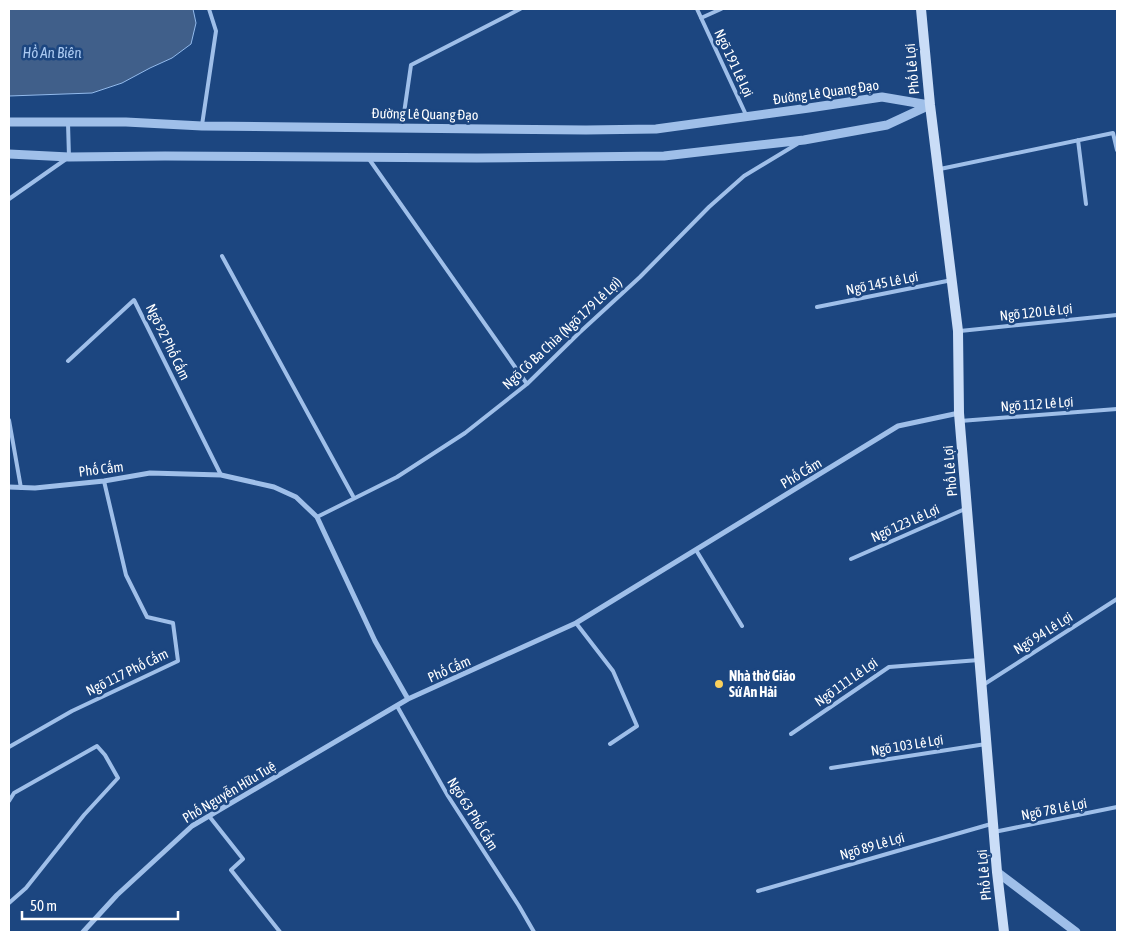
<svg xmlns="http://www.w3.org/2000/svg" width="1126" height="941" viewBox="0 0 1126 941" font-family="'Asap Condensed',sans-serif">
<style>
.water{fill:#405f8a;stroke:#92baec}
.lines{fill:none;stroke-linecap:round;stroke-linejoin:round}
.service{stroke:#9fbfe9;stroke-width:4}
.minor{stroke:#9fbfe9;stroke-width:5}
.tertiary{stroke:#9fbfe9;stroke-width:9}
.secondary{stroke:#caddf7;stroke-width:10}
.poi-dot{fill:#fad05c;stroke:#1c4680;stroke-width:2}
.labels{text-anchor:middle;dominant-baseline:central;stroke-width:5;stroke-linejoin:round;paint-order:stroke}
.street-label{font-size:14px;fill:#fff;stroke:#1c4680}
.poi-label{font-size:14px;font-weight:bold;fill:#fff;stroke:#1c4680;text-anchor:start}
.water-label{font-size:15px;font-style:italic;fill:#aac9f1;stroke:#1c4680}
</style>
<rect width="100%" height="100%" fill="#1c4680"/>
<path class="water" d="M 9,9 L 193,9 L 196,23 L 191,44 L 172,58 L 150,68 L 122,83 L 92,93 L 9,96 Z"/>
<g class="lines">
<path class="service" d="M 697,9 L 747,117
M 701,18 L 721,9
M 202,125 L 216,31 L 209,9
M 402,127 L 411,65 L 520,9
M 1078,140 L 1086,204
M 369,159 L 527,384
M 940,169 L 1113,133 L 1117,150
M 9,199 L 69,157 L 68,123
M 222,256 L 354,498
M 817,307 L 952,280
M 960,331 L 1117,315
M 68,361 L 134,300 L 221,475
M 9,420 L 21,488
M 960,421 L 1117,409
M 317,517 L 397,477 L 465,433 L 527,384 L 579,333 L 640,277 L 709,207 L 744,176 L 797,144
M 696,550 L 742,626
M 851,559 L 965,509
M 576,623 L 613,671 L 637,726 L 610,744
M 983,685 L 1117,599
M 397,706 L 448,796 L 519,906 L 534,932
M 791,734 L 889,667 L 979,660
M 9,747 L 72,711 L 178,661 L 173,623 L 147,617 L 126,575 L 104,481
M 831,768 L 986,744
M 9,801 L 14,793 L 97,746 L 105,755 L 118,778 L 84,815 L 26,888 L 9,903
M 209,816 L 243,859 L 231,870 L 280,932
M 994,832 L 1117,807
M 758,891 L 991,824"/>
<path class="minor" d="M 9,487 L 35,488 L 104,481 L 150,473 L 221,475 L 274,487 L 296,497 L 317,517 L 375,641 L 408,699
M 83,932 L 117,895 L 192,826 L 408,699 L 576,623 L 898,426 L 959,413"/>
<path class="tertiary" d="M 9,122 L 126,122 L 202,126 L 586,130 L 656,129 L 809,108 L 882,97 L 929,105
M 9,154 L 69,157 L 165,156 L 477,158 L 664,156 L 804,140 L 887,125 L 930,105
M 997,872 L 1076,932"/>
<path class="secondary" d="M 921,9 L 930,105 L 958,331 L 959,413 L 997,872 L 1004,932"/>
</g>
<circle class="poi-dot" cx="719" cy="684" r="5"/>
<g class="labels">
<g class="street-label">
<text transform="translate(734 63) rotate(65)">Ngõ 191 Lê Lợi</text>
<text transform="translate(912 69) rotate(-95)">Phố Lê Lợi</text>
<text transform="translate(826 92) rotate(-8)">Đường Lê Quang Đạo</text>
<text transform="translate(425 114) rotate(1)">Đường Lê Quang Đạo</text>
<text transform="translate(882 283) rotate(-11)">Ngõ 145 Lê Lợi</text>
<text transform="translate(1036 312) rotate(-6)">Ngõ 120 Lê Lợi</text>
<text transform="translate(562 333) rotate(-43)">Ngõ Cô Ba Chìa (Ngõ 179 Lê Lợi)</text>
<text transform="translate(168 342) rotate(64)">Ngõ 92 Phố Cấm</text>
<text transform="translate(1037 404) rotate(-4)">Ngõ 112 Lê Lợi</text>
<text transform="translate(101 469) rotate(-7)">Phố Cấm</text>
<text transform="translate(950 471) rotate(-95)">Phố Lê Lợi</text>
<text transform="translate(801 473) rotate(-31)">Phố Cấm</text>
<text transform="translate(905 523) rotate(-24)">Ngõ 123 Lê Lợi</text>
<text transform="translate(1043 633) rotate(-32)">Ngõ 94 Lê Lợi</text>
<text transform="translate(449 669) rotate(-24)">Phố Cấm</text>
<text transform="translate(127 672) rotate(-26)">Ngõ 117 Phố Cấm</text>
<text transform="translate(846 682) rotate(-35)">Ngõ 111 Lê Lợi</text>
<text transform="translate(907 745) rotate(-9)">Ngõ 103 Lê Lợi</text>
<text transform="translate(229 792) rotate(-31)">Phố Nguyễn Hữu Tuệ</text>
<text transform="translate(1054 809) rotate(-11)">Ngõ 78 Lê Lợi</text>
<text transform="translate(473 814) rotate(58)">Ngõ 63 Phố Cấm</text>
<text transform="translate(872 846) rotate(-16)">Ngõ 89 Lê Lợi</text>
<text transform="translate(984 875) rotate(-95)">Phố Lê Lợi</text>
</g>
<g class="poi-label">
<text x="729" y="676">Nhà thờ Giáo<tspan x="729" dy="16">Sứ An Hải</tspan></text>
</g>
<g class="water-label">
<text x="52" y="52">Hồ An Biên</text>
</g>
</g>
<rect width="1126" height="941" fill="none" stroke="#ffffff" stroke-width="20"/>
<path d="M22 911v8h156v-8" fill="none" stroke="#ffffff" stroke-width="2.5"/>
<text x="30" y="911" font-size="15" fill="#ffffff" stroke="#1c4680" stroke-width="4" paint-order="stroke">50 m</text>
</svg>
